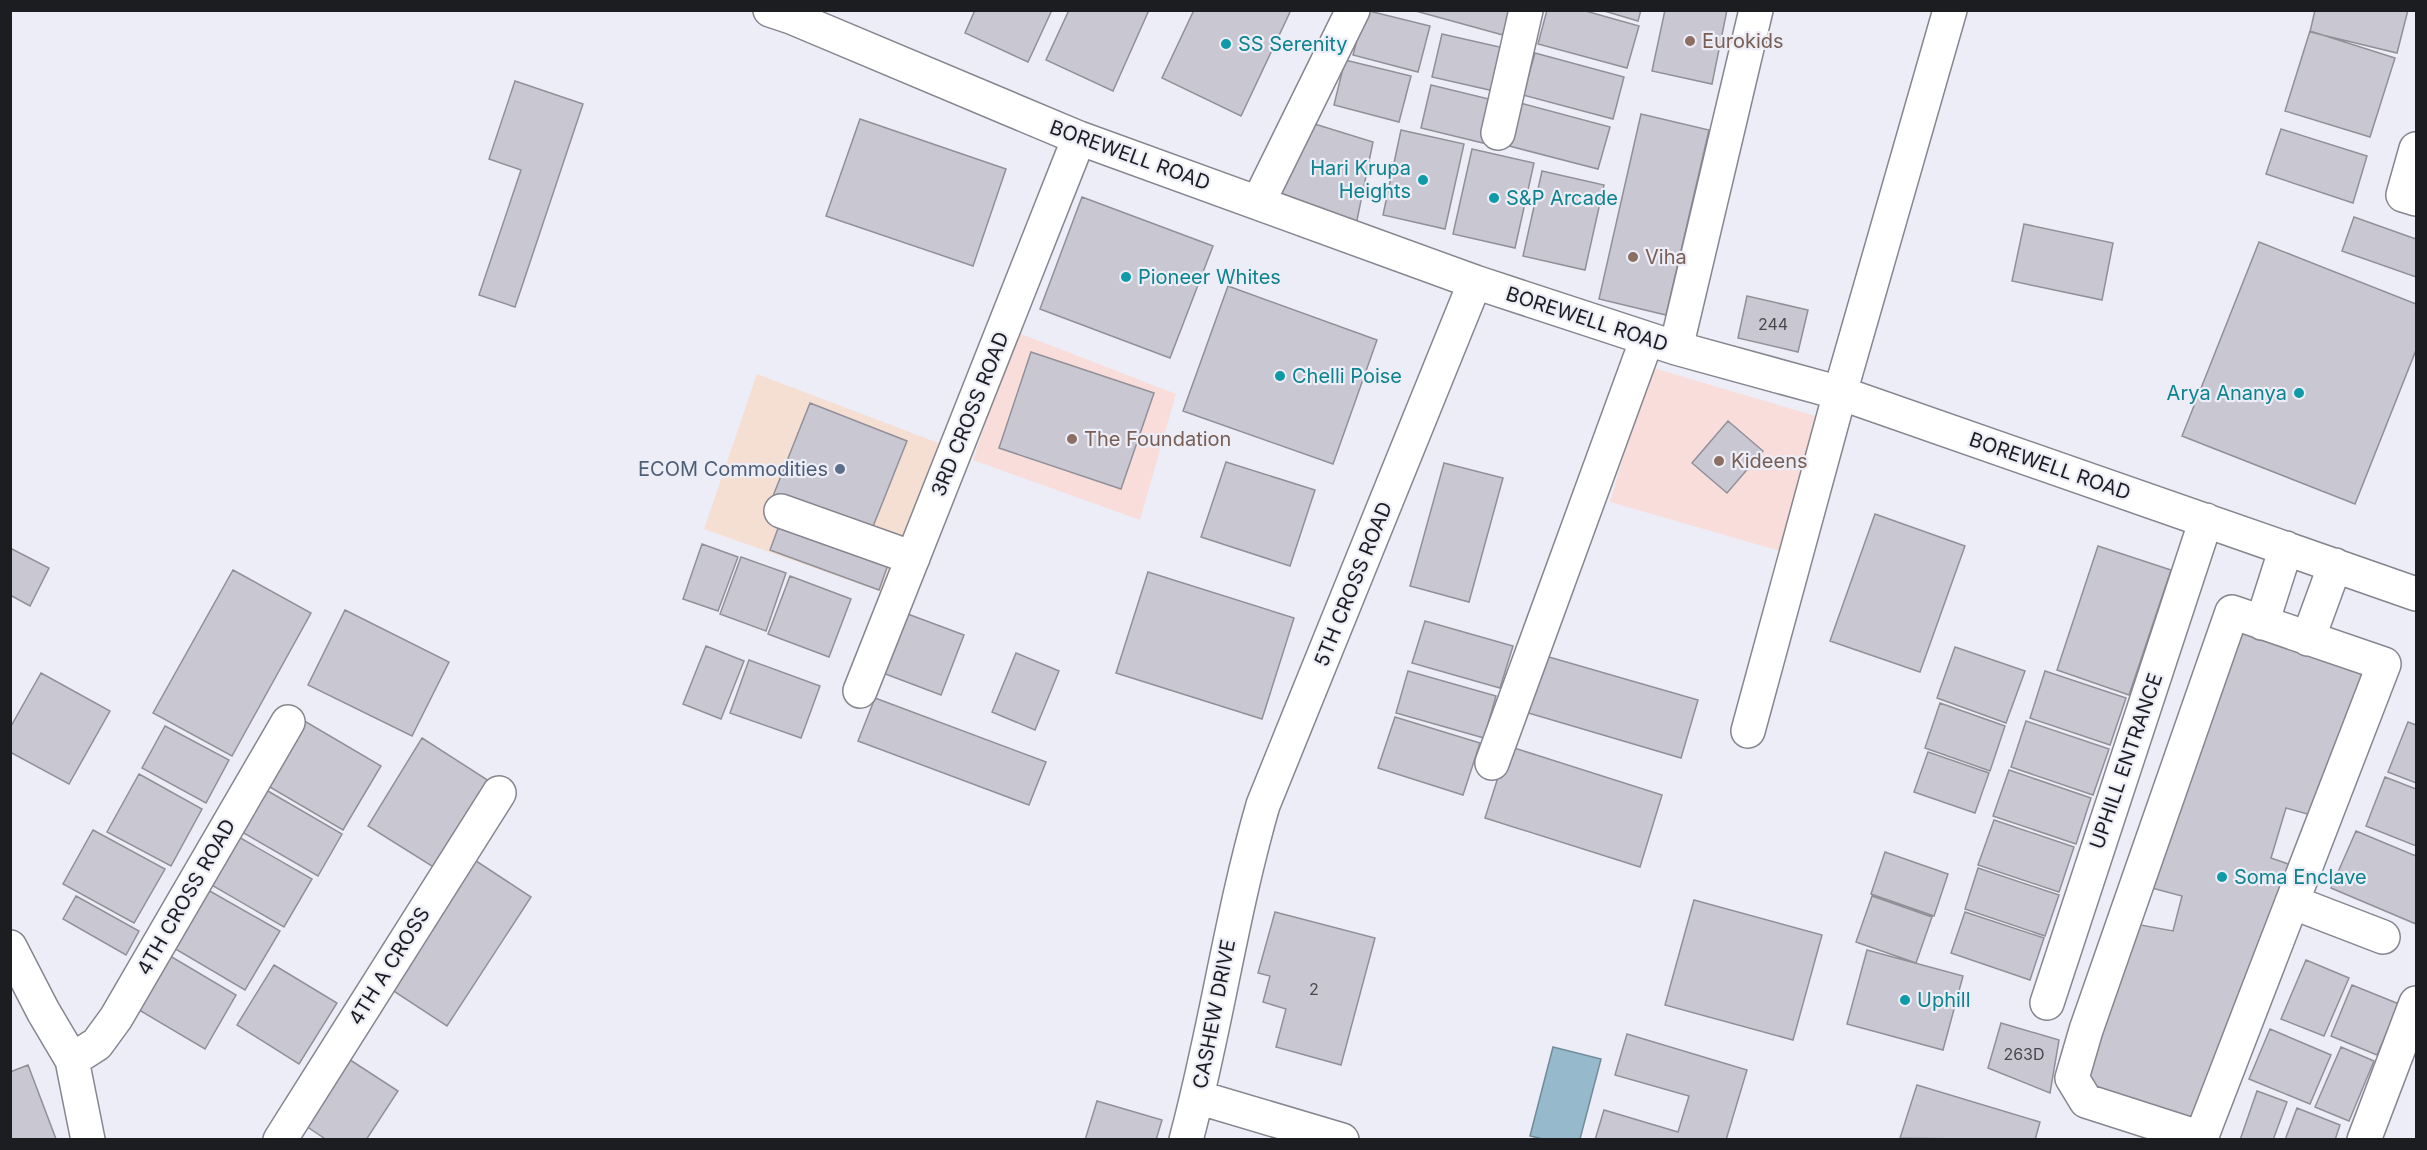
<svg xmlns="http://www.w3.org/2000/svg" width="2427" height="1150" viewBox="0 0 2427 1150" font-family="Inter,sans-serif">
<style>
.commercial{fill:#f5dfd2}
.education{fill:#f8dddb}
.water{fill:#96bacb;stroke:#718b98;stroke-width:1.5}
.building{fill:#c9c8d2;stroke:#919099;stroke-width:1.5}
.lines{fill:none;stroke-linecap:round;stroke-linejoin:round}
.minor-casing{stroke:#85868f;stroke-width:36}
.minor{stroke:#fff;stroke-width:33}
.education-dot{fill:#8d6e63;stroke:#ecedf7;stroke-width:2}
.culture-dot{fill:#0f9aa8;stroke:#ecedf7;stroke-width:2}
.service-dot{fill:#5c6f8a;stroke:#ecedf7;stroke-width:2}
.labels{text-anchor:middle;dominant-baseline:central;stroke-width:4.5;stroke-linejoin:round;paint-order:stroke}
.number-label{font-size:16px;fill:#47484c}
.education-label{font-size:20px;fill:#785e54;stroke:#ecedf7;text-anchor:start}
.culture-label{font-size:20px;fill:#0d838f;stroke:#ecedf7;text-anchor:start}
.street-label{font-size:20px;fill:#1c1d20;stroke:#ecedf7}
.service-label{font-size:20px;fill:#4e5e75;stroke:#ecedf7;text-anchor:end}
</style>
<rect width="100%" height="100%" fill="#ecedf7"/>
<path class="commercial" d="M 757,374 L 941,444 L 890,595 L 704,529 Z"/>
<path class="education" d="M 1016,332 L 1176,394 L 1140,520 L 973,460 Z
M 1650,367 L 1829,420 L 1787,553 L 1610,502 Z"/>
<path class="water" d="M 1553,1047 L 1601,1059 L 1580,1139 L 1543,1139 L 1530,1136 Z"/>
<path class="building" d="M 975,10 L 1052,10 L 1028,62 L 965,33 Z
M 1069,10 L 1149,10 L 1113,91 L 1046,60 Z
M 1194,10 L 1291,10 L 1241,116 L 1162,78 Z
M 1365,10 L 1430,26 L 1418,72 L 1353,55 Z
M 1412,10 L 1510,10 L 1503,35 Z
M 1547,10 L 1582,10 L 1639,26 L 1627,68 L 1538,44 Z
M 1601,10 L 1641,10 L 1638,21 Z
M 1665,10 L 1727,10 L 1712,84 L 1652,71 Z
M 2315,10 L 2408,10 L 2397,53 L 2310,32 Z
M 2310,31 L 2395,58 L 2370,137 L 2285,111 Z
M 1442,34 L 1504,48 L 1494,91 L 1432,77 Z
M 1535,53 L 1624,77 L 1613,119 L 1523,95 Z
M 1345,60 L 1411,76 L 1399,122 L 1334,105 Z
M 515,81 L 583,104 L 515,307 L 479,295 L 521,170 L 489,159 Z
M 1431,85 L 1493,100 L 1483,143 L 1421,128 Z
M 1520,103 L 1610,127 L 1598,169 L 1509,146 Z
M 1641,114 L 1709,130 L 1666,315 L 1599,299 Z
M 860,119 L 1006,169 L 973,266 L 826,216 Z
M 1305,121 L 1373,142 L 1356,225 L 1270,195 Z
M 2281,129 L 2367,156 L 2353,203 L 2266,174 Z
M 1401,130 L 1464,144 L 1445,229 L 1383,215 Z
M 1472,149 L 1534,163 L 1515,248 L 1453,234 Z
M 1542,171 L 1604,185 L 1585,270 L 1523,256 Z
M 1082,197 L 1213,246 L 1170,358 L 1040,309 Z
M 2354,217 L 2416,239 L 2416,277 L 2342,251 Z
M 2024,224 L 2113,243 L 2102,300 L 2012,281 Z
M 2259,242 L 2416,304 L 2416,350 L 2355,504 L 2182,436 Z
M 1228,286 L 1377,340 L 1333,464 L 1183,411 Z
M 1747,296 L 1808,310 L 1798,352 L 1738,338 Z
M 1031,352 L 1154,393 L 1121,489 L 999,448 Z
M 810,403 L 907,441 L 870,534 L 773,496 Z
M 1728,421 L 1763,451 L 1727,493 L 1692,463 Z
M 1226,462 L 1315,490 L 1290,566 L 1201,537 Z
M 1444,463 L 1503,478 L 1469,602 L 1410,586 Z
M 1875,514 L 1965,546 L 1920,672 L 1830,641 Z
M 780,523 L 889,562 L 879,590 L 770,550 Z
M 702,544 L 738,557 L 718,611 L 683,599 Z
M 2098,546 L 2171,570 L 2129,695 L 2057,670 Z
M 10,548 L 49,568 L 30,606 L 10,595 Z
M 741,557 L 786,573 L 766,631 L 720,614 Z
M 233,570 L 311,613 L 232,756 L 153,713 Z
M 1148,572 L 1294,618 L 1262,719 L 1116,673 Z
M 790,576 L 851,599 L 829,657 L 768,634 Z
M 345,610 L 449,662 L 412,736 L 308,685 Z
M 897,610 L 964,635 L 941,695 L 875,670 Z
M 2240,619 L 2373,673 L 2322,818 L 2286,808 L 2271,858 L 2297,867 L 2202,1126 L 2079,1082 L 2130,923 L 2173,931 L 2182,896 L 2148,887 Z
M 1425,621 L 1513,646 L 1500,688 L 1412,663 Z
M 706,646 L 744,661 L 721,719 L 683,704 Z
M 1955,647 L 2025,671 L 2006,723 L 1937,698 Z
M 1016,653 L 1059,671 L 1035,730 L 992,712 Z
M 1542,655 L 1698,700 L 1681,758 L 1525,712 Z
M 749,660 L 820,686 L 801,738 L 730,713 Z
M 1408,671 L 1496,696 L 1484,738 L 1396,713 Z
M 2045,671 L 2126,698 L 2110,745 L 2030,718 Z
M 41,673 L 110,711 L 69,784 L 10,752 L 10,728 Z
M 875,698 L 1046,762 L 1029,805 L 858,741 Z
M 1940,703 L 2005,726 L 1990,771 L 1925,748 Z
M 1395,717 L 1480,743 L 1463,795 L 1378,768 Z
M 301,719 L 381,766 L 343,830 L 263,783 Z
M 2026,721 L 2109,749 L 2093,795 L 2011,767 Z
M 2408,722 L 2416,725 L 2416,783 L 2388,772 Z
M 165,726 L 229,760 L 206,803 L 142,768 Z
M 422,738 L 489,781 L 435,868 L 368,826 Z
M 1508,746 L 1662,795 L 1640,867 L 1485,818 Z
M 1928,752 L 1989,773 L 1975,813 L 1914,792 Z
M 2009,770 L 2091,798 L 2076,844 L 1993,816 Z
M 139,774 L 202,809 L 171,866 L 107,832 Z
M 2385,777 L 2416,789 L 2416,846 L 2366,826 Z
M 261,787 L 342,834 L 318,876 L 237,829 Z
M 1994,820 L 2074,847 L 2059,892 L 1978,865 Z
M 93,830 L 165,869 L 134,923 L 63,884 Z
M 2356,831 L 2416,856 L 2416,924 L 2331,888 Z
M 230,832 L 312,879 L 284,927 L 203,880 Z
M 1885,852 L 1948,874 L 1934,916 L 1871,894 Z
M 470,857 L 531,897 L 447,1026 L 386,986 Z
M 1978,868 L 2059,895 L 2045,936 L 1965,909 Z
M 201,886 L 280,931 L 245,990 L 167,944 Z
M 76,896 L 139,931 L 126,955 L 63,919 Z
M 1872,896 L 1932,917 L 1916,963 L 1856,942 Z
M 1694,900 L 1822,935 L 1793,1040 L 1665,1005 Z
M 1275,912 L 1375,938 L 1341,1065 L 1276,1047 L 1286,1009 L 1263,1002 L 1270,976 L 1258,973 Z
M 1965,912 L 2044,938 L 2030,980 L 1951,953 Z
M 160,950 L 236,995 L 205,1049 L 129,1004 Z
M 1867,950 L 1963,976 L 1943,1050 L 1847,1024 Z
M 2306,960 L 2349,978 L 2324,1036 L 2281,1019 Z
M 274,965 L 337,1003 L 299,1064 L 237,1025 Z
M 2352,985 L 2399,1004 L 2377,1055 L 2331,1036 Z
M 2001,1023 L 2059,1040 L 2050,1093 L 1988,1068 Z
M 2270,1029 L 2331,1055 L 2310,1104 L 2249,1079 Z
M 1627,1034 L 1747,1070 L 1726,1140 L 1595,1140 L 1604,1110 L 1678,1132 L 1689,1096 L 1615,1075 Z
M 2341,1047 L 2374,1061 L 2349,1121 L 2315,1107 Z
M 341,1054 L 398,1091 L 366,1140 L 327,1140 L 297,1120 Z
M 28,1065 L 56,1139 L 54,1140 L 10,1140 L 10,1072 Z
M 1917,1085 L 2040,1122 L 2035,1140 L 1900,1138 Z
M 2257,1091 L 2287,1102 L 2273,1140 L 2240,1140 Z
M 1097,1101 L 1162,1120 L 1156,1140 L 1085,1140 Z
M 2297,1108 L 2340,1125 L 2335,1140 L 2285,1140 Z"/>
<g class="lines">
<g class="minor-casing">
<path id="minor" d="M 770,10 L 791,17 L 1079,138 L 1475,282 L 1676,348 L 1840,393 L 2416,594
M 1498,133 L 1526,10
M 2416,149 L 2403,195 L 2416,199
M 1258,203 L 1353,10
M 1676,348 L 1756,10
M 781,511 L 913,558
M 2232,612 L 2384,664 L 2201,1138 L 2086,1101 L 2072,1078 L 2086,1030 Z
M 2262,623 L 2286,548
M 2308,639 L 2335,565
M 860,691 L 1079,138
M 1748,731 L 1840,393 L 1950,10
M 1492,763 L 1647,339
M 2292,902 L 2383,937
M 10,947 L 43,1011 L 72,1060 L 88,1140
M 2047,1003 L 2206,520
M 72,1060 L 97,1044 L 116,1018 L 288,722
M 1197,1097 L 1342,1140
M 280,1140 L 499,793
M 1186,1140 C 1216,1029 1231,915 1263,805 L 1475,282
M 2364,1140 L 2416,1003"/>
</g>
<use href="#minor" class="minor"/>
</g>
<g class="education-dot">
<circle cx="1690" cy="41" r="6"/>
<circle cx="1633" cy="257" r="6"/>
<circle cx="1072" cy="439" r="6"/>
<circle cx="1719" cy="461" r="6"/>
</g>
<g class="culture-dot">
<circle cx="1226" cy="44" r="6"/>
<circle cx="1423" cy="180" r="6"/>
<circle cx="1494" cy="198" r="6"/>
<circle cx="1126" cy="277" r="6"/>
<circle cx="1280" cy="376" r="6"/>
<circle cx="2299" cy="393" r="6"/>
<circle cx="2222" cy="877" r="6"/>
<circle cx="1905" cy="1000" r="6"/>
</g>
<circle class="service-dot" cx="840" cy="469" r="6"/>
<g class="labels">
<g class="number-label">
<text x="1773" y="324">244</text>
<text x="1314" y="989">2</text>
<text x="2024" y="1054">263D</text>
</g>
<g class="education-label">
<text x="1702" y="41">Eurokids</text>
<text x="1645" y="257">Viha</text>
<text x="1084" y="439">The Foundation</text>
<text x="1731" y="461">Kideens</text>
</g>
<g class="culture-label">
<text x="1238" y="44">SS Serenity</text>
<text x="1411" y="168" text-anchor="end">Hari Krupa<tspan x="1411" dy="23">Heights</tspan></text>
<text x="1506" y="198">S&amp;P Arcade</text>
<text x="1138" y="277">Pioneer Whites</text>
<text x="1292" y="376">Chelli Poise</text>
<text x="2287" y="393" text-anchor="end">Arya Ananya</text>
<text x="2234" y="877">Soma Enclave</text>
<text x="1917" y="1000">Uphill</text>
</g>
<g class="street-label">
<text transform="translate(1130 155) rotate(20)">BOREWELL ROAD</text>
<text transform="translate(1587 319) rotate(18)">BOREWELL ROAD</text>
<text transform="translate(970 414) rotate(-68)">3RD CROSS ROAD</text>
<text transform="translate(2050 466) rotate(19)">BOREWELL ROAD</text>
<text transform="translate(1353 584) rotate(-68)">5TH CROSS ROAD</text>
<text transform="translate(2126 761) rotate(-71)">UPHILL ENTRANCE</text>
<text transform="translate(186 897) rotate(-60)">4TH CROSS ROAD</text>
<text transform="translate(389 966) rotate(-58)">4TH A CROSS</text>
<text transform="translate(1214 1014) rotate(-79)">CASHEW DRIVE</text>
</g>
<g class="service-label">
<text x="828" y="469">ECOM Commodities</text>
</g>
</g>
<rect width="2427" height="1150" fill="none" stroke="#1c1d20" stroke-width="24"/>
</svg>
